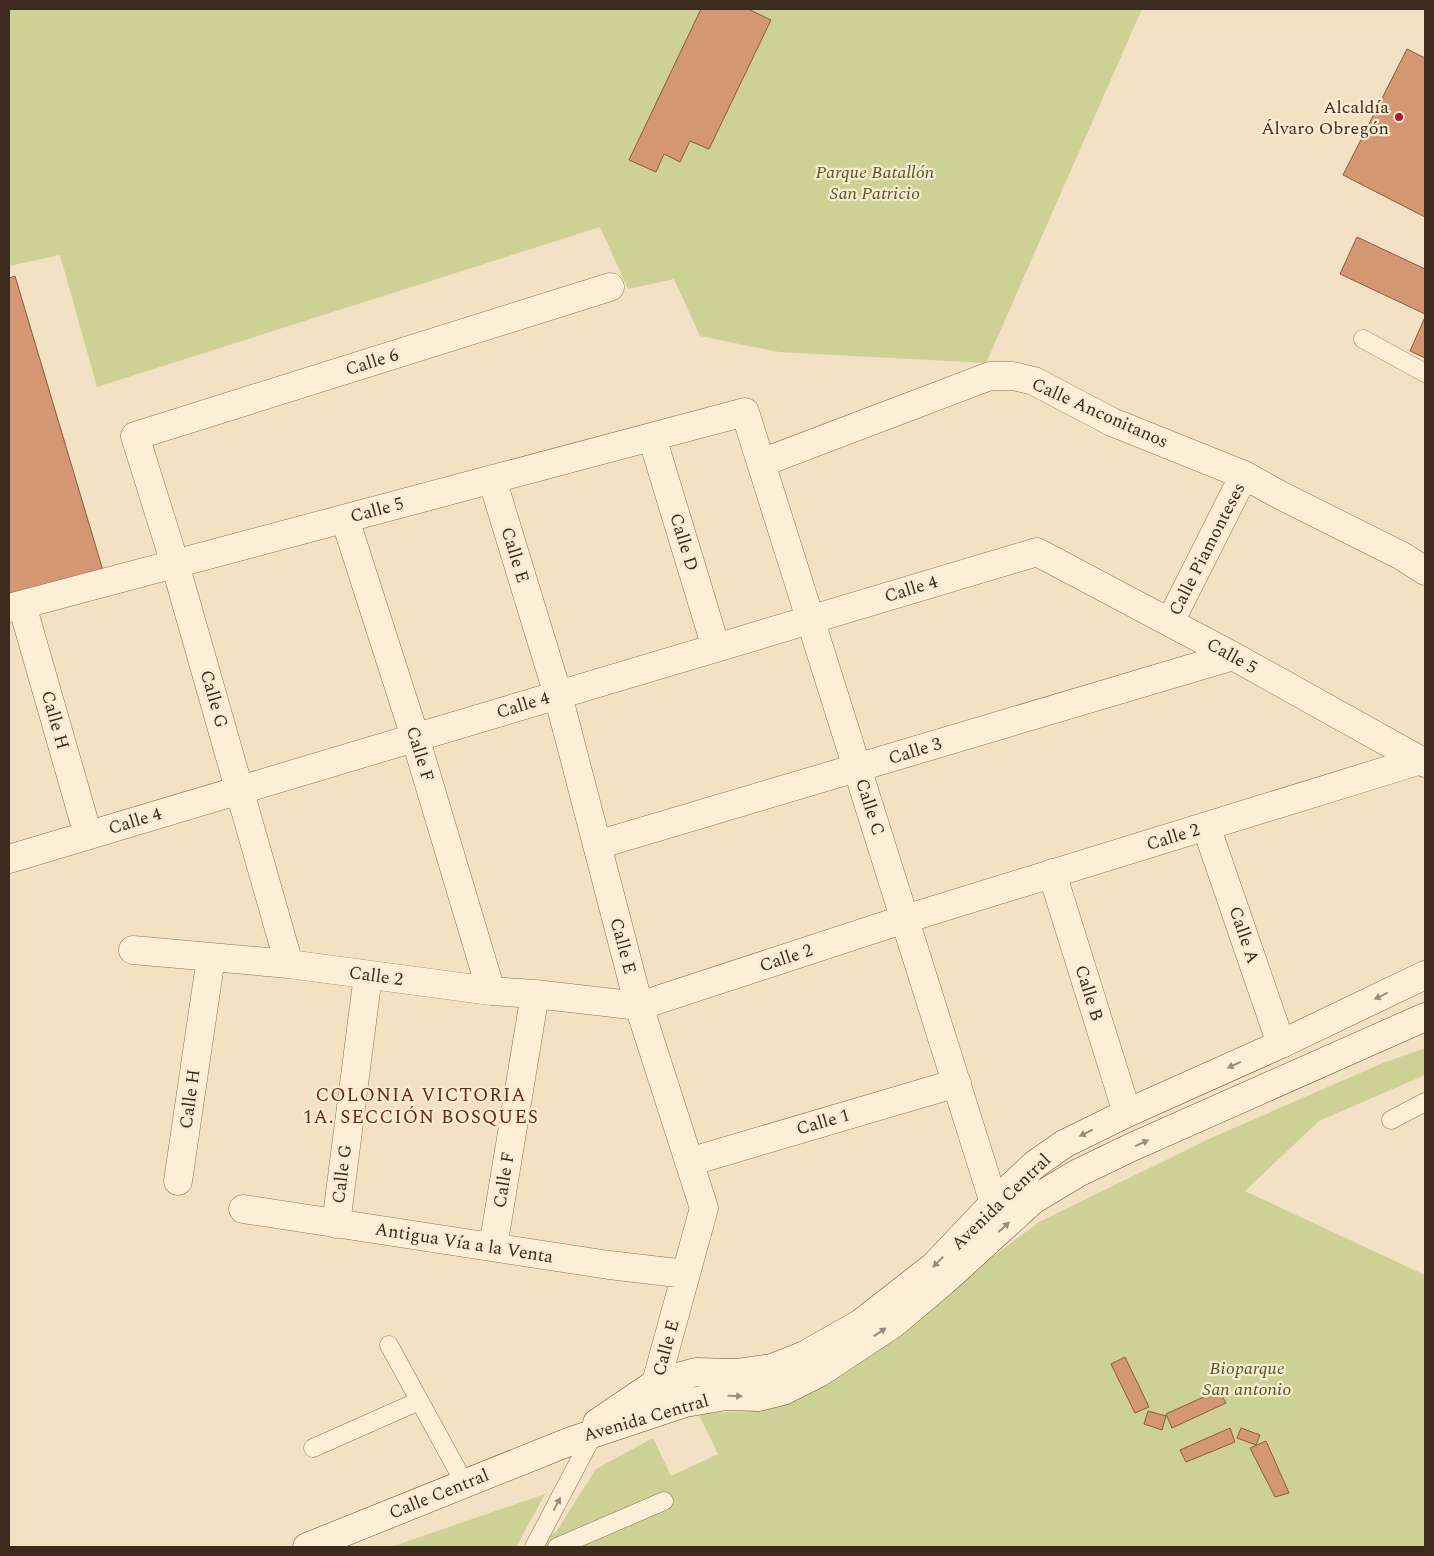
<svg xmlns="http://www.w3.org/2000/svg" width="1434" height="1556" viewBox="0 0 1434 1556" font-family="Spectral,serif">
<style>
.green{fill:#ced195}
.building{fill:#d49774;stroke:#8f583a}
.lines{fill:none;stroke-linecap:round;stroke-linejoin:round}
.lane-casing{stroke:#8e7157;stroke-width:19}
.street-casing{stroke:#8e7157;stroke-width:29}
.secondary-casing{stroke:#70523a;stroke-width:29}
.lane{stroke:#fcefd6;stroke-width:18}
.street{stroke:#fcefd6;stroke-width:28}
.secondary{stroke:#fcefd6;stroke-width:28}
.oneway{fill:#9c8c7a}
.poi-dot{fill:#a32129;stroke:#f9ebd2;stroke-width:2}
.labels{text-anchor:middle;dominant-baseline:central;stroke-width:4.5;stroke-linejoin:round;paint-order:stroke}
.poi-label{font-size:18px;fill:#3c2a1d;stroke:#f9ebd2;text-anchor:end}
.park-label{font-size:18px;font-style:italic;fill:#4f5b21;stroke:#f9ebd2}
.street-label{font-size:18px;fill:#3c2a1d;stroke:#f9ebd2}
.neighbourhood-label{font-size:19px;letter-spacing:1px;fill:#6d2518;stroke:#f9ebd2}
</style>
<rect width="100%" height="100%" fill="#f2e1c2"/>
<path class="green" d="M 9,9 L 1142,9 L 986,363 L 779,352 L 700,336 L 674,279 L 628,289 L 600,227 L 97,387 L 60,255 L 9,266 Z
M 1425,1048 L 1425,1075 L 1319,1121 L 1245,1191 L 1425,1275 L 1425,1547 L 524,1547 L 556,1532 L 596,1469 L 653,1438 L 671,1476 L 718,1454 L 698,1413 L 751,1411 L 788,1404 L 846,1373 L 956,1284 L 1039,1222 L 1211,1138 L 1383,1063 Z
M 545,1494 L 516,1547 L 391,1547 Z"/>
<path class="building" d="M 701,9 L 748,9 L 771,20 L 709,149 L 690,141 L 680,162 L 664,154 L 656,172 L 629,160 Z
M 1407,49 L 1425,58 L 1425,217 L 1343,175 Z
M 1357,237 L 1425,269 L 1425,314 L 1340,274 Z
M 15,276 L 104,574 L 9,601 L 9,278 Z
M 1425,317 L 1425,358 L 1410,351 Z
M 1125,1357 L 1149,1407 L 1135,1413 L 1111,1364 Z
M 1219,1390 L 1226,1403 L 1172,1428 L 1166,1414 Z
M 1148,1411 L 1166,1416 L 1162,1430 L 1144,1424 Z
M 1230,1428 L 1235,1442 L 1186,1462 L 1180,1450 Z
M 1241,1428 L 1260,1435 L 1256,1445 L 1237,1438 Z
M 1266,1441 L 1289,1493 L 1275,1497 L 1250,1448 Z"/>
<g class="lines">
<g class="lane-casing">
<path id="lane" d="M 1363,339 L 1425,373
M 1391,1120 L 1425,1102
M 389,1345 L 465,1484
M 313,1448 L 419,1401
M 534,1547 L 594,1433 L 592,1430
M 557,1547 L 664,1501"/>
</g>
<g class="street-casing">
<path id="street" d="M 652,437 L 716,648
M 761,463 L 990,376 L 1013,376 L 1034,381 L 1112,422 L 1244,475 L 1280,495 L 1402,556 L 1425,571
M 492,479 L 558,695 L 639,1006 L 704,1208 L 656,1383 L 662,1404
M 345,519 L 415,737 L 491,991
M 22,605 L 88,835
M 9,608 L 745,412 L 994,1203
M 1170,622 L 1244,475
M 1206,826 L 1281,1044
M 597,845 L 1233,656
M 9,859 L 1037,552 L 1233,656 L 1425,763
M 1052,873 L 1127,1113
M 133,950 L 289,964 L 491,991 L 535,994 L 639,1006 L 905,919 L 1421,760
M 289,964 L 175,564 L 135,436 L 610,287
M 689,1162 L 957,1083
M 178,1181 L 211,957
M 243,1209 L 609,1265 L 686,1274
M 336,1224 L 368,975
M 493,1247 L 535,994"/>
</g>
<g class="secondary-casing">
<path id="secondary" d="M 597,1423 L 656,1383 L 696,1372 L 736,1373 L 772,1368 L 805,1355 L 861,1323 L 934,1266 L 994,1203 L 1034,1165 L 1064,1144 L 1127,1113 L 1281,1044 L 1425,975
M 307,1547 L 571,1441 L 685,1403 L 726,1396 L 759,1397 L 783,1391 L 819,1373 L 893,1324 L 944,1281 L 1033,1200 L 1078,1173 L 1132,1147 L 1425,1017"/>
</g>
<use href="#lane" class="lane"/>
<use href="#street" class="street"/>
<use href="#secondary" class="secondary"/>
</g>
<defs><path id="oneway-solid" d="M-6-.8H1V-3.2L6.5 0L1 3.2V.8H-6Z" transform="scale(1.25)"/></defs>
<g class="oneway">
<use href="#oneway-solid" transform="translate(1381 996) rotate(154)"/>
<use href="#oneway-solid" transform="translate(1234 1065) rotate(156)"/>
<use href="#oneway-solid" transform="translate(1086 1133) rotate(154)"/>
<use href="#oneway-solid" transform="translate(1142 1143) rotate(-24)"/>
<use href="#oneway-solid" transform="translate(1004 1227) rotate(-42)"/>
<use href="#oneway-solid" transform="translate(938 1262) rotate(134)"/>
<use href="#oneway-solid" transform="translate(880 1332) rotate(-34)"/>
<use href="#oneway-solid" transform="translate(735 1396) rotate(2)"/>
<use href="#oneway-solid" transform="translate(557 1504) rotate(-62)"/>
</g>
<circle class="poi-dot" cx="1399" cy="117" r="5"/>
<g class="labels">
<g class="poi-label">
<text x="1389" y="107">Alcaldía<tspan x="1389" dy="21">Álvaro Obregón</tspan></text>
</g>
<g class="park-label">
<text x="875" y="172">Parque Batallón<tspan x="875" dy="21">San Patricio</tspan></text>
<text x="1247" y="1368">Bioparque<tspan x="1247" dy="21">San antonio</tspan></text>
</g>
<g class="street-label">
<text transform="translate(372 362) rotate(-17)">Calle 6</text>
<text transform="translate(1100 413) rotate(24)">Calle Anconitanos</text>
<text transform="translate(377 510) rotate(-15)">Calle 5</text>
<text transform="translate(684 542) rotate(73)">Calle D</text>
<text transform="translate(1207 549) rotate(-63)">Calle Piamonteses</text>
<text transform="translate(515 555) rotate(73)">Calle E</text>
<text transform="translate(911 589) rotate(-17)">Calle 4</text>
<text transform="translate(1232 656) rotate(29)">Calle 5</text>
<text transform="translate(214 699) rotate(74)">Calle G</text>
<text transform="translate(523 705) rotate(-17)">Calle 4</text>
<text transform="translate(55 720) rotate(74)">Calle H</text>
<text transform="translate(915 751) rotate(-17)">Calle 3</text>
<text transform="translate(420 754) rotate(73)">Calle F</text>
<text transform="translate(870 807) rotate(72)">Calle C</text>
<text transform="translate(135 821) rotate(-17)">Calle 4</text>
<text transform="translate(1173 837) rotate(-17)">Calle 2</text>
<text transform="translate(1244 935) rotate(71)">Calle A</text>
<text transform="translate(623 946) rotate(75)">Calle E</text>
<text transform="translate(786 958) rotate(-18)">Calle 2</text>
<text transform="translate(376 976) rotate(8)">Calle 2</text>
<text transform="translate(1089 993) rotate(73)">Calle B</text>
<text transform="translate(190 1099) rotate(-82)">Calle H</text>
<text transform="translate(823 1122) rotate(-16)">Calle 1</text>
<text transform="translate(342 1174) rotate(-83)">Calle G</text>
<text transform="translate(504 1180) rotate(-81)">Calle F</text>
<text transform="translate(1001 1202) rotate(-44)">Avenida Central</text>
<text transform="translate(464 1243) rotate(9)">Antigua Vía a la Venta</text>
<text transform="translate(666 1348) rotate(-75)">Calle E</text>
<text transform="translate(646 1418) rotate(-16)">Avenida Central</text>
<text transform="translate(439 1494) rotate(-22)">Calle Central</text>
</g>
<g class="neighbourhood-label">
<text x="421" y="1095">COLONIA VICTORIA<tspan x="421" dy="22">1A. SECCIÓN BOSQUES</tspan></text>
</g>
</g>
<rect width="1434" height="1556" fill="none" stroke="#3c2a1d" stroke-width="20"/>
</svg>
